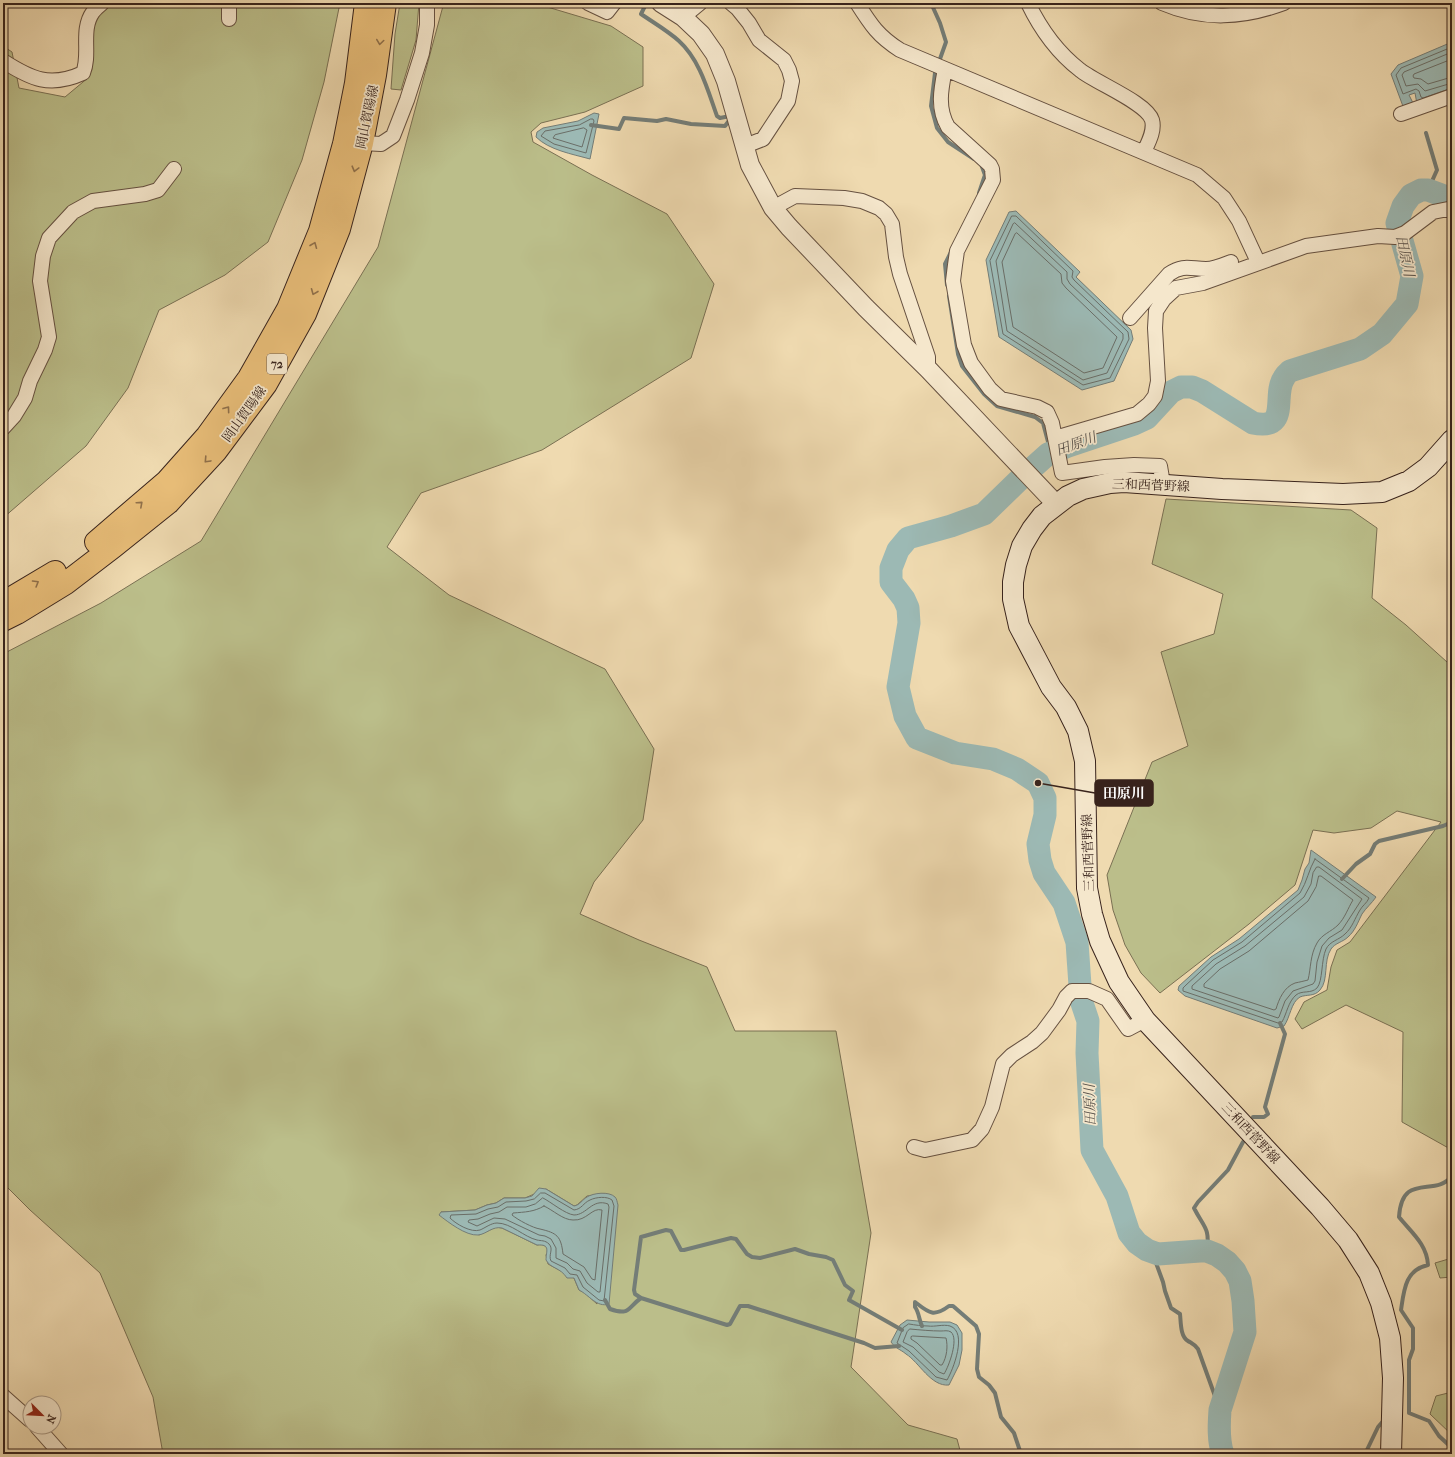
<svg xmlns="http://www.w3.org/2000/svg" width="1455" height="1457" viewBox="0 0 1455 1457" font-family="'IM FELL French Canon','Noto Serif JP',serif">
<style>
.green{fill:#bbbe8a;stroke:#7a7053;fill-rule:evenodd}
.water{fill:#9cb9b4;stroke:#747d77}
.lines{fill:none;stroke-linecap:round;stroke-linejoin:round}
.shore{stroke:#6a6e68;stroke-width:1}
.stream{stroke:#747d77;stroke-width:4}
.river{stroke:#9cb9b4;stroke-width:23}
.minor-casing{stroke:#665141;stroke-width:16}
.tertiary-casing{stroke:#665141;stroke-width:20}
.secondary-casing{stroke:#38231c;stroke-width:22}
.primary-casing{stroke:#38231c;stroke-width:24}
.minor{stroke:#f5e7cc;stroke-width:14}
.tertiary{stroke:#f5e7cc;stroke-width:18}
.secondary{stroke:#f5e7cc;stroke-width:20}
.primary{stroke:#e8bd78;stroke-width:22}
.oneway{stroke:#90704a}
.labels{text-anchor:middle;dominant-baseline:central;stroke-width:3.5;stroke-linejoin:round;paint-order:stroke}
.shield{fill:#f5e7cc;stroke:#715e51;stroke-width:1}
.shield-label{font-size:12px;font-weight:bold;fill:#38231c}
.street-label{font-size:13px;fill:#38231c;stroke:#f5e7cc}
.water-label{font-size:14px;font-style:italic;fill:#56504a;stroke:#f5e7cc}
.leader{fill:none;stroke:#38231c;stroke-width:1.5}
.callout-dot{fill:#38231c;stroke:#f5e7cc;stroke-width:1.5}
.callout{fill:#38231c;stroke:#38231c;stroke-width:1.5}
.callout-label{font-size:14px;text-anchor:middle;font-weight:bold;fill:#fff}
</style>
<rect width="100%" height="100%" fill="#efdab0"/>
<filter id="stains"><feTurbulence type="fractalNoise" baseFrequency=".005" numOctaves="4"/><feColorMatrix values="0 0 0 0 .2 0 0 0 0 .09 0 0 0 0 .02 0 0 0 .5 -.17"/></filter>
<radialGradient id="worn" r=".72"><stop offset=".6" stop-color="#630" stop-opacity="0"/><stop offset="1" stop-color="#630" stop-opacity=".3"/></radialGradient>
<path class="green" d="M 110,3 L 340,3 L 324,82 L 302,160 L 268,242 L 225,275 L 159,310 L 128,388 L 86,446 L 3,518 L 3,46 L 12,52 L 19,88 L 65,97 L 89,77 L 86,35 L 101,7 Z
M 400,3 L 419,3 L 416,40 L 401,90 L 391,89 L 395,34 Z
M 446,3 L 534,3 L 611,26 L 643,47 L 643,86 L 585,112 L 541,123 L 531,132 L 533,142 L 592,175 L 667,214 L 714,284 L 691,358 L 542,450 L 421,493 L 387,547 L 449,595 L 605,669 L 654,749 L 643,820 L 594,882 L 580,914 L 639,940 L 707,967 L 735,1031 L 836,1031 L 871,1233 L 851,1367 L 908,1425 L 957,1439 L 961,1454 L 163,1454 L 153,1397 L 100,1273 L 30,1210 L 3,1183 L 3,654 L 101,603 L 201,541 L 378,247 L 443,6 ZM 546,1189 L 574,1206 L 577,1205 L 587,1196 L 605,1194 L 597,1304 L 585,1293 L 579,1290 L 574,1278 L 548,1264 L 546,1255 L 548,1251 C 546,1245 543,1244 537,1245 L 502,1228 L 496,1227 L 479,1235 L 441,1212 L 475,1210 L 487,1205 L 496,1203 L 504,1198 L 525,1198 Z
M 1166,499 L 1351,510 L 1377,528 L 1372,598 L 1406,625 L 1447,662 L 1452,655 L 1452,1150 L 1402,1122 L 1403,1032 L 1346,1005 L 1302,1029 L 1295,1019 L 1304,1002 L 1327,990 L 1331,967 L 1337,950 L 1350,942 L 1441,822 L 1397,811 L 1371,828 L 1334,833 L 1313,830 L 1295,885 L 1249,924 L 1160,993 L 1141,973 L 1125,945 L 1113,910 L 1107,875 L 1152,762 L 1188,746 L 1161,652 L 1214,634 L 1223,594 L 1152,564 Z
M 1452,1258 L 1452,1277 L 1440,1278 L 1435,1263 Z
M 1452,1392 L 1452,1435 L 1430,1414 L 1436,1396 Z"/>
<path class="water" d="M 1452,42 L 1452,91 L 1417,104 L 1415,93 L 1409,95 L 1414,105 L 1404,109 L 1391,74 L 1398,65 Z
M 594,113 L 599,114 L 590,159 C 572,154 549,150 536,137 L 537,132 L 543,128 L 578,121 Z
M 1016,211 L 1080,272 L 1076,277 L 1131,330 L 1133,339 L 1114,381 L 1082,390 L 999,337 L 986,260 L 1009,212 Z
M 1311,850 L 1376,897 C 1372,903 1366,908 1362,914 C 1358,922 1355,931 1348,937 C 1343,942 1335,943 1331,949 C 1323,961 1329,980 1320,990 C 1314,997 1307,994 1300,997 C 1291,1002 1290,1018 1284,1026 L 1277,1028 L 1185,996 L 1178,990 L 1179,986 L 1211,957 L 1239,939 L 1298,890 L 1302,880 L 1305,869 L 1309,863 Z
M 539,1188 L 546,1189 L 574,1206 C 580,1205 582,1200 587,1197 C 593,1193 609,1191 615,1197 C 617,1199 617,1202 618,1205 L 609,1304 C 597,1308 589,1295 579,1290 L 574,1278 L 567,1278 C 560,1267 551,1269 546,1260 C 546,1251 551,1244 537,1245 L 502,1228 C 492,1226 487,1234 478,1235 C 466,1236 448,1222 439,1215 L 441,1212 L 475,1210 L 487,1205 L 496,1203 L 504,1198 L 525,1198 L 532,1196 Z
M 907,1320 L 929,1322 L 950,1322 L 957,1325 L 962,1333 L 962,1350 L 959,1365 L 949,1385 C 931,1387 919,1362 906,1354 C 900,1349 896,1349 891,1342 L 900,1325 Z"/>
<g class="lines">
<path class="shore" d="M 1452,47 L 1401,68 L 1396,75 L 1403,94 L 1416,89 L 1419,91 L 1421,97 L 1423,98 L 1452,88
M 1452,52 L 1404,72 L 1402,75 L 1406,86 L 1418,84 L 1425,91 L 1452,83
M 1452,59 L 1414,74 L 1413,76 L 1414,78 L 1421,79 L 1428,84 L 1452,77
M 591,119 L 593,119 L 594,121 L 586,153 L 554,144 L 541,136 L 545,131 L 579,125 Z
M 584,128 L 587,130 L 582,147 L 556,139 L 553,138 L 555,135 Z
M 1012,216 L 1016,216 L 1073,271 L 1072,277 L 1074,280 L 1128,332 L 1129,339 L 1110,378 L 1083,385 L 1003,334 L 990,261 Z
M 1015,223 L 1067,272 L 1067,279 L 1070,284 L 1123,334 L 1123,339 L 1107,373 L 1083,380 L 1007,331 L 996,261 L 1013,224 Z
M 1017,233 L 1061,274 L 1062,283 L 1066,288 L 1117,337 L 1103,368 L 1084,373 L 1013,327 L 1002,262 L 1015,234 Z
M 1315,859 L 1369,898 C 1367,903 1362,906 1360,910 C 1355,918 1352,928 1345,934 C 1339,940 1330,941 1326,949 C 1321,960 1323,981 1317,988 C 1311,994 1302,990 1296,995 C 1288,1002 1287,1013 1282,1022 L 1278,1023 L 1183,991 L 1183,988 L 1186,985 L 1213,960 L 1242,942 L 1300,893 C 1307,882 1309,869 1315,859 Z
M 1317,867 L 1319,867 L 1362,899 L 1342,930 L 1329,938 L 1322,946 L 1317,962 L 1315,981 L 1313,984 L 1293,991 L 1285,1001 L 1279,1017 L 1278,1018 L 1192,989 L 1192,986 L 1216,964 L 1245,946 L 1304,897 L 1311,884 L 1313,873 Z
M 1319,876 L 1321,876 L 1353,900 C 1348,908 1345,918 1338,925 C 1331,932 1322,934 1317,943 C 1310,955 1311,968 1308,980 C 1304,981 1300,982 1295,983 C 1284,987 1279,999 1276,1009 L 1274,1010 L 1204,987 L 1204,984 L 1220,969 L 1249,951 L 1308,901 L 1316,887 Z
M 541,1193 L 545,1193 L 574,1210 C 582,1209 583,1203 590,1200 C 596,1197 607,1196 612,1200 L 614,1206 L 604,1301 L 599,1300 L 583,1287 L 577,1275 L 570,1274 L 565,1268 L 551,1261 C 548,1255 554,1249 549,1244 C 545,1240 541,1241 537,1240 C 524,1237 511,1223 497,1223 C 491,1223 485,1228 480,1230 C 471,1233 456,1224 450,1218 L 451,1215 L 476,1214 L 488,1209 L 498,1207 L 506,1202 L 526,1201 L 534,1199 Z
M 543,1198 C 551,1202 565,1214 574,1215 C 587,1215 592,1198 608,1204 L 609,1207 L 600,1292 L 598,1292 L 587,1283 L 580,1271 L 573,1269 L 567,1263 L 556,1258 L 556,1248 L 551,1239 L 545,1236 L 539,1235 L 505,1219 L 494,1218 L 477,1226 L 468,1222 L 469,1220 L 478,1219 L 490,1214 L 499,1212 L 507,1207 L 526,1207 L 535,1204 Z
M 544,1206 C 553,1210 563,1220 573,1220 C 587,1221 592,1207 602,1210 L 595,1280 L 592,1279 L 584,1267 L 563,1254 C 561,1236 557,1233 540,1229 C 533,1228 518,1220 512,1215 L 513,1213 C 525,1212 534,1212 544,1206 Z
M 909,1324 C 915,1325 922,1326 928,1326 C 935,1327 943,1324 950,1326 C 968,1332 953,1370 947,1380 L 936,1377 L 909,1351 L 897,1343 L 903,1328 Z
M 910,1329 C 921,1330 931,1331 941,1331 C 944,1331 948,1330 951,1332 C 959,1339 949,1366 944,1374 L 939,1372 L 913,1347 L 903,1342 L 907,1332 Z
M 913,1336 L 946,1338 C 948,1346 947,1357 942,1365 L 940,1365 L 917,1343 L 911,1339 L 911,1337 Z"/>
<path class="stream" d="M 931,3 L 940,23 L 946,42 L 935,73 L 931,106 L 937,128 L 948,142 L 974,159
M 591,125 L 619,129 L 624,118 L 657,121 L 666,119 L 691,124 L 725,126 L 731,118 L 730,116 L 720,118 L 717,116 C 708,91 700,60 679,41 C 668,31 654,23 641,14 L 646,4
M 1426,133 L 1437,170 L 1428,190
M 979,193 L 985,175 L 981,164
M 947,285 L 945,264 L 951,252
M 949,296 L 958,354 L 962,366 L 984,394 L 997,406 L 1035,417 L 1043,423 L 1051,453
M 1342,879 L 1356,864 L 1370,854 L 1375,844 L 1379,841 L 1443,826 L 1452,822
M 1253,1117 L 1264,1117 L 1268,1114 L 1265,1107 L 1285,1034 L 1280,1023
M 1452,1176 C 1435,1198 1402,1171 1399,1217 C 1411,1232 1427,1244 1428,1265 C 1405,1270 1404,1290 1401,1310 L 1413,1328 L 1413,1349 L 1409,1360 L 1409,1413 L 1429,1421 L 1439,1436 L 1452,1448
M 1207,1251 C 1210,1227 1204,1228 1194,1208 L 1198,1202 L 1228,1170 L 1243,1142
M 1152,1252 L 1163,1282 L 1165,1291 L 1171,1308 L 1180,1314 C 1181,1322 1180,1336 1188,1341 C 1193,1344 1194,1344 1198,1349 L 1220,1410
M 641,1298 L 635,1294 L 634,1290 L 641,1237 L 666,1230 L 671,1231 L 681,1250 L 684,1250 L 731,1238 L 736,1239 L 747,1254 L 752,1257 L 760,1258 L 795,1249 L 809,1254 L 826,1257 L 833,1260 L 845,1285 L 853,1291 L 849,1300 L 902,1330
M 605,1300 L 610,1309 C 630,1316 627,1308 641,1298 L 727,1325 L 730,1324 L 740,1306 L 748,1306 L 864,1343 L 875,1348 L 899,1346
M 922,1326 C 919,1320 919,1312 915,1307 L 915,1302 C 928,1312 933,1318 949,1306 L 953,1306 L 976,1326 L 979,1334 L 977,1369 L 979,1377 L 989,1385 L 995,1393 L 1001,1417 L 1014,1433 L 1021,1454
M 1365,1454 L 1378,1427 L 1384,1420"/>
<path class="river" d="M 1223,1454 C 1218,1441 1219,1424 1220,1410 L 1245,1332 L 1243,1301 L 1240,1281 L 1235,1271 L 1227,1262 L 1217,1255 L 1207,1251 L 1200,1251 L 1158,1254 L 1147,1250 L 1137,1243 L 1129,1233 L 1117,1196 L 1092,1150 L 1087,1053 L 1088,1021 L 1081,1000 L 1077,942 L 1064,903 L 1044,873 L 1040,860 L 1038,844 L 1045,815 L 1045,798 L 1038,783 L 1017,769 L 993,759 L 955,753 L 917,738 L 905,716 L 898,687 L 909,623 L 908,608 L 904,599 L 891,582 L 891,568 L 898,550 L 908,538 L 951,526 L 984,514 L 1020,479 L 1048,454 L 1068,446 L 1134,424 L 1147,418 L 1171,392 L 1181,387 L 1192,387 L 1202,391 L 1253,423 C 1291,431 1272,395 1284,378 C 1285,375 1288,373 1290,371 L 1360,349 L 1382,334 L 1407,304 L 1412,276 L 1397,223 L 1403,206 L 1411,195 L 1421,190 L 1428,190 L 1452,199"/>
<g class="minor-casing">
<path id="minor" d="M 229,3 L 229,19
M 588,3 L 607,12 L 614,3
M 731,3 L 737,8 L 749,23 L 759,40 L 784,60 L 789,70 L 792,81 L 788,101 L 763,139 L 745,146
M 857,3 C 871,25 878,36 900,50 L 1197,175 L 1224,198 L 1239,221 L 1258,262
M 1028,3 C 1040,28 1058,53 1080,70 C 1096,83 1147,103 1152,120 C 1155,131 1148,143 1144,152
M 1162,3 C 1204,21 1243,18 1284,3
M 683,17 L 700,3
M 3,61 C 31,79 50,88 83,73 C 91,54 80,30 93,12 C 95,9 99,6 102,3
M 945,69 C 941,89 937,108 948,127 L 990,165 L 992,169 L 993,180 L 957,251 L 955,265 L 953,281 L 964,345 L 971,363 L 990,389 L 1001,399 L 1037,407 L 1047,412 L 1052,423 L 1062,473 L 1105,467 L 1134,465 L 1160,466 L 1163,484
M 1401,114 L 1452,96
M 362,143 L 381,144 L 393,136 L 407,100 L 422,53 L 427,25 L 427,3
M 773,208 L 795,196 L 844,198 L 862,201 L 879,208 L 886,214 L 892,224 L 896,257 L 900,274 L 928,357 L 928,369
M 1130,318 L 1169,274 C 1183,264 1191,269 1206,269 C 1215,269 1223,265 1231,262
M 3,428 L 14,416 L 25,398 L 30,381 L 45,350 L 49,337 L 40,281 L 43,256 L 49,238 L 73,212 L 93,201 L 145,194 L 158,190 L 174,169
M 1055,438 L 1137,414 L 1149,404 L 1155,396 L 1158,381 L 1155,328 L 1156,311 L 1164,299 L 1176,288 L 1203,283 L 1306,246 L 1378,236 L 1395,237 L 1405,233 L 1433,212 L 1448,209 L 1452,211
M 914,1147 L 925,1150 L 972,1140 L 982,1129 L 992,1107 L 1003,1064 L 1012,1055 L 1032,1042 L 1042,1033 L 1059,1010 L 1066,997 L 1072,991 L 1089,991 L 1107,999 L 1128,1029 L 1145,1020
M 3,1396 L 30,1420
M 37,1427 L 61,1454"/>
</g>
<g class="tertiary-casing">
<path id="tertiary" d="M 661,3 L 683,17 L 701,34 L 715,54 L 726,81 L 750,165 L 773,208 L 789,227 L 866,308 L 928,369 L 1056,504"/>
</g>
<g class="secondary-casing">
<path id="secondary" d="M 1391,1454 L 1393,1378 L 1390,1338 L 1381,1303 L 1369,1273 L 1348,1240 L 1320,1207 L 1145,1020 L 1119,982 L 1100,941 L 1092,914 L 1087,888 L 1085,761 L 1078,731 L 1066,707 L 1051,687 L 1019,626 L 1013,599 L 1013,582 L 1016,565 L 1022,546 L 1032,529 L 1042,516 L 1068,496 L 1083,489 L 1110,483 L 1124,482 L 1222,489 L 1343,494 L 1382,492 L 1409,481 L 1428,467 L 1452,440"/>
</g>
<g class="primary-casing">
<path id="primary" d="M 96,542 L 167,481 L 207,436 L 249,378 L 288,309 L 320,231 L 344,144 L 356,83 L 366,3
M 3,603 L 55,572
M 3,620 L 17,613 L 66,583 L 113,547 L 168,503 L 216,451 L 266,384 L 305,314 L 339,229 L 362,143 L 375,75 L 385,3"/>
</g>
<use href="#minor" class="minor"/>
<use href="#tertiary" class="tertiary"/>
<use href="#secondary" class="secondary"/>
<use href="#primary" class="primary"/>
</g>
<defs><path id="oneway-chevron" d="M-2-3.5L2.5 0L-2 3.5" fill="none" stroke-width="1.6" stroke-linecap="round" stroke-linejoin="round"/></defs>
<g class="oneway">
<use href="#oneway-chevron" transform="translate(380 42) rotate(98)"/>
<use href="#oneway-chevron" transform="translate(355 169) rotate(105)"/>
<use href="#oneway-chevron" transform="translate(314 245) rotate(-68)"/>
<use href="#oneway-chevron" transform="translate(314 292) rotate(112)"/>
<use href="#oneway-chevron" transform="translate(227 409) rotate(-54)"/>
<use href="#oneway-chevron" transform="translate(207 460) rotate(133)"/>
<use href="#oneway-chevron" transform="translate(140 504) rotate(-42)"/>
<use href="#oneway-chevron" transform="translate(36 583) rotate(-31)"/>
</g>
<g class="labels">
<rect class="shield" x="267" y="354" width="20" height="20" rx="3"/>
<g class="shield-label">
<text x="277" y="364">72</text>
</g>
<g class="street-label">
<text transform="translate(367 117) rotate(-78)">岡山賀陽線</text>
<text transform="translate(244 414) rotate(-54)">岡山賀陽線</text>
<text transform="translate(1151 485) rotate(2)">三和西菅野線</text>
<text transform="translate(1088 853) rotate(-92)">三和西菅野線</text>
<text transform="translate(1251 1133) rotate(47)">三和西菅野線</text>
</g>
<g class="water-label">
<text transform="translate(1405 256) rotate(78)">田原川</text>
<text transform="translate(1076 444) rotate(-20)">田原川</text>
<text transform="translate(1090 1105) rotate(-92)">田原川</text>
</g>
</g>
<path class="leader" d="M1038 783L1095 793"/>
<circle class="callout-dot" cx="1038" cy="783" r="4"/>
<rect class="callout" x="1095" y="780" width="58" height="26" rx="4"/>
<g class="callout-label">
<text x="1124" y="798">田原川</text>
</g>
<rect width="1455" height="1457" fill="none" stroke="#efdab0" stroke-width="16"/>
<rect x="4" y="4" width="1447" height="1449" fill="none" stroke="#38231c" stroke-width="2"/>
<rect x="8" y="8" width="1439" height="1441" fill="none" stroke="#38231c"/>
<g transform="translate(42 1415) rotate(114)"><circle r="19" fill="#f5e7cc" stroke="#a99986"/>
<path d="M0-3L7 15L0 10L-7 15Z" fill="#8f2418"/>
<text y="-6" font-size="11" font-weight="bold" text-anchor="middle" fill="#38231c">N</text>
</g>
<rect width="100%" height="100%" filter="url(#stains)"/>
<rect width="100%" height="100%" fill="url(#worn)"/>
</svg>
